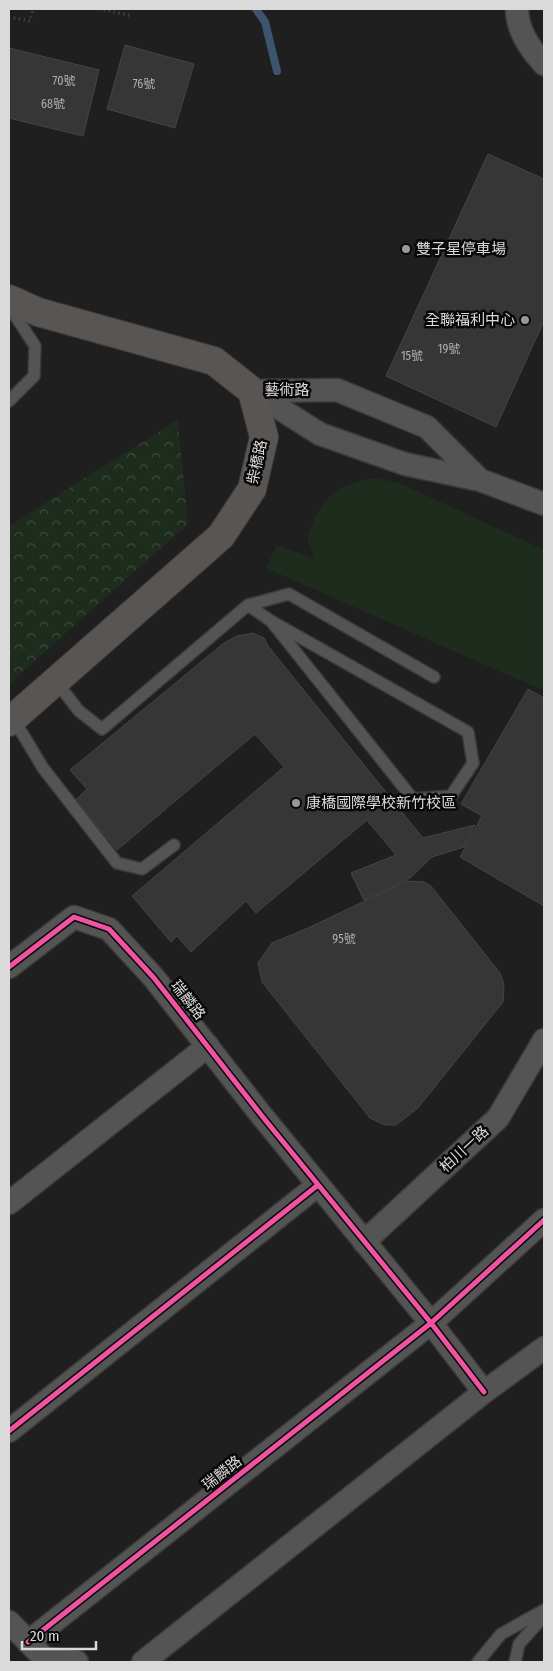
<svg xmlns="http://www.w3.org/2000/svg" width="553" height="1671" viewBox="0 0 553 1671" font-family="'Fira Sans Condensed','Noto Sans TC',sans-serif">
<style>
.forest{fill:url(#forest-crowns)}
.park{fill:#1d2c1d}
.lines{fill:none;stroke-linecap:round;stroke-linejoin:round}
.stream{stroke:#3d556c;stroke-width:8}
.building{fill:#363636;stroke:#454546}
.service-casing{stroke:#3b3b3b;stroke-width:14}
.minor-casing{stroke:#3b3b3b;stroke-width:25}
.secondary-casing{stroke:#3b3b3b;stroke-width:30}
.path{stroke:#555;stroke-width:3;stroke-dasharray:1 4;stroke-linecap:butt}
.service{stroke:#555455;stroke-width:11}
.minor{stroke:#555455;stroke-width:22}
.secondary{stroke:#585552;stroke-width:28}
.cycleway-casing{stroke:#090809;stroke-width:8}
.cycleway{stroke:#f153a3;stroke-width:5}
.poi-dot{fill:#999;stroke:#090809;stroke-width:2}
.labels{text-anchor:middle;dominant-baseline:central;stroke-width:5;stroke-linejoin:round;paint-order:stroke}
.number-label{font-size:12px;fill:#b2b1b2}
.poi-label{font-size:15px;fill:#dbdadb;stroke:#090809;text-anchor:start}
.street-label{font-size:15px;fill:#dbdadb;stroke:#090809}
</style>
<defs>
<pattern id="forest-crowns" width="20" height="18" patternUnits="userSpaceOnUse" patternTransform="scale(1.25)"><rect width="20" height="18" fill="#1d2c1d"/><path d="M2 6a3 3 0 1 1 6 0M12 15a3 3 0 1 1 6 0" fill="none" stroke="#3d4a3d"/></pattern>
</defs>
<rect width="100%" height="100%" fill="#1f1f1f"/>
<path class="forest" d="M 178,420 L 188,524 L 9,684 L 9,526 Z"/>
<path class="park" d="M 377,478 L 402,484 L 544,550 L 544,691 L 266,568 L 277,545 L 314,559 C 312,553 309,546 308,540 C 307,535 310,530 312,525 C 322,495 346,481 377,478 Z"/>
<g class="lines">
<path class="stream" d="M 256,9 L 265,22 L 277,71"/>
</g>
<path class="building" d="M 125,45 L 194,64 L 175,128 L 107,109 Z
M 9,48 L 99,70 L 83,136 L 9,118 Z
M 488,154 L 544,179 L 544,321 L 496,427 L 386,376 Z
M 253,633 L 264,638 L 268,646 L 423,838 L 475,825 L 464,847 L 432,857 L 410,878 L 364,900 L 351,873 L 396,855 L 367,820 L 256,913 L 246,901 L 191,952 L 177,936 L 171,942 L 132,896 L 284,767 L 255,734 L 117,850 L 76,800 L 87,789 L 70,770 L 224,643 L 237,636 Z
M 528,689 L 544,698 L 544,906 L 460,857 L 482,816 L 461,804 Z
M 407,881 L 424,882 L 431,886 L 500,973 L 504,985 L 503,1002 L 418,1108 L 396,1125 L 385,1125 L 370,1118 L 262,982 L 258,963 L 272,943 L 308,928 Z"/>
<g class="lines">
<g class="service-casing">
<path id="service" d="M 9,401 L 34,376 L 35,346 L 9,306
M 248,605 L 289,594 L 434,677
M 55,680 L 79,711 L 102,729 L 248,605 L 271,621 L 468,732 L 473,763 L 451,796 L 413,799 L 271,621
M 13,718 L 43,768 L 117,863 L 142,869 L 174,845
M 478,1662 L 501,1634 L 544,1610
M 515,1662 L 519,1644 L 544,1616"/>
</g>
<g class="minor-casing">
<path id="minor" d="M 517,9 C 517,30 530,49 544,64
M 252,391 L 320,434 L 405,464 L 480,480 L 544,504
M 252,391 L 337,390 L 427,427 L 480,480
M 9,967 L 74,917 L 109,929 L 154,978 L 262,1116 L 431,1323 L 484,1392
M 9,1203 L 208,1046
M 364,1242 L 498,1118 L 544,1040
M 9,1431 L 318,1185
M 9,1622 L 45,1659 L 77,1662
M 28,1642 L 431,1323 L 544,1220
M 143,1662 L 484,1392 L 544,1348"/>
</g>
<g class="secondary-casing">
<path id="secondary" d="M 9,299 L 38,312 L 214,361 L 252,391 L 264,437 L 252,489 L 221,536 L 9,722"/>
</g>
<path class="path" d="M 99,9 L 133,16
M 9,17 L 30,21 L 33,9"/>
<use href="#service" class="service"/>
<use href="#minor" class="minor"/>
<use href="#secondary" class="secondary"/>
<g class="cycleway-casing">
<path id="cycleway" d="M 9,967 L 74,917 L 109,929 L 154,978 L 262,1116 L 431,1323 L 484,1392
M 9,1431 L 318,1185
M 28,1642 L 431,1323 L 544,1220"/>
</g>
<use href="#cycleway" class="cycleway"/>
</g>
<g class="poi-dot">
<circle cx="406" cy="249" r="5"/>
<circle cx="525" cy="320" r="5"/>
<circle cx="296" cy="803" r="5"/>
</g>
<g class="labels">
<g class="number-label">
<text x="64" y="81">70號</text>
<text x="144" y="84">76號</text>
<text x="53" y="104">68號</text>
<text x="449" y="349">19號</text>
<text x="412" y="356">15號</text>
<text x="344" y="939">95號</text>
</g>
<g class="poi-label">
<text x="416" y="249">雙子星停車場</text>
<text x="515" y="320" text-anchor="end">全聯福利中心</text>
<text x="306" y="803">康橋國際學校新竹校區</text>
</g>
<g class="street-label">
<text x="287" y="390">藝術路</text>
<text transform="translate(257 462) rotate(-78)">柴橋路</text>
<text transform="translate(188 1000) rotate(52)">瑞麟路</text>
<text transform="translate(464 1149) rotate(-43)">柏川一路</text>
<text transform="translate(222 1473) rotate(-38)">瑞麟路</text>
</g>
</g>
<rect width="553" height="1671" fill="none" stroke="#dbdadb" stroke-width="20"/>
<path d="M22 1641v8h74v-8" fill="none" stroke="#dbdadb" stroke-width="2.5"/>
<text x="30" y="1641" font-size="15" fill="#dbdadb" stroke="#090809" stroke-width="4" paint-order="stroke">20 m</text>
</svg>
